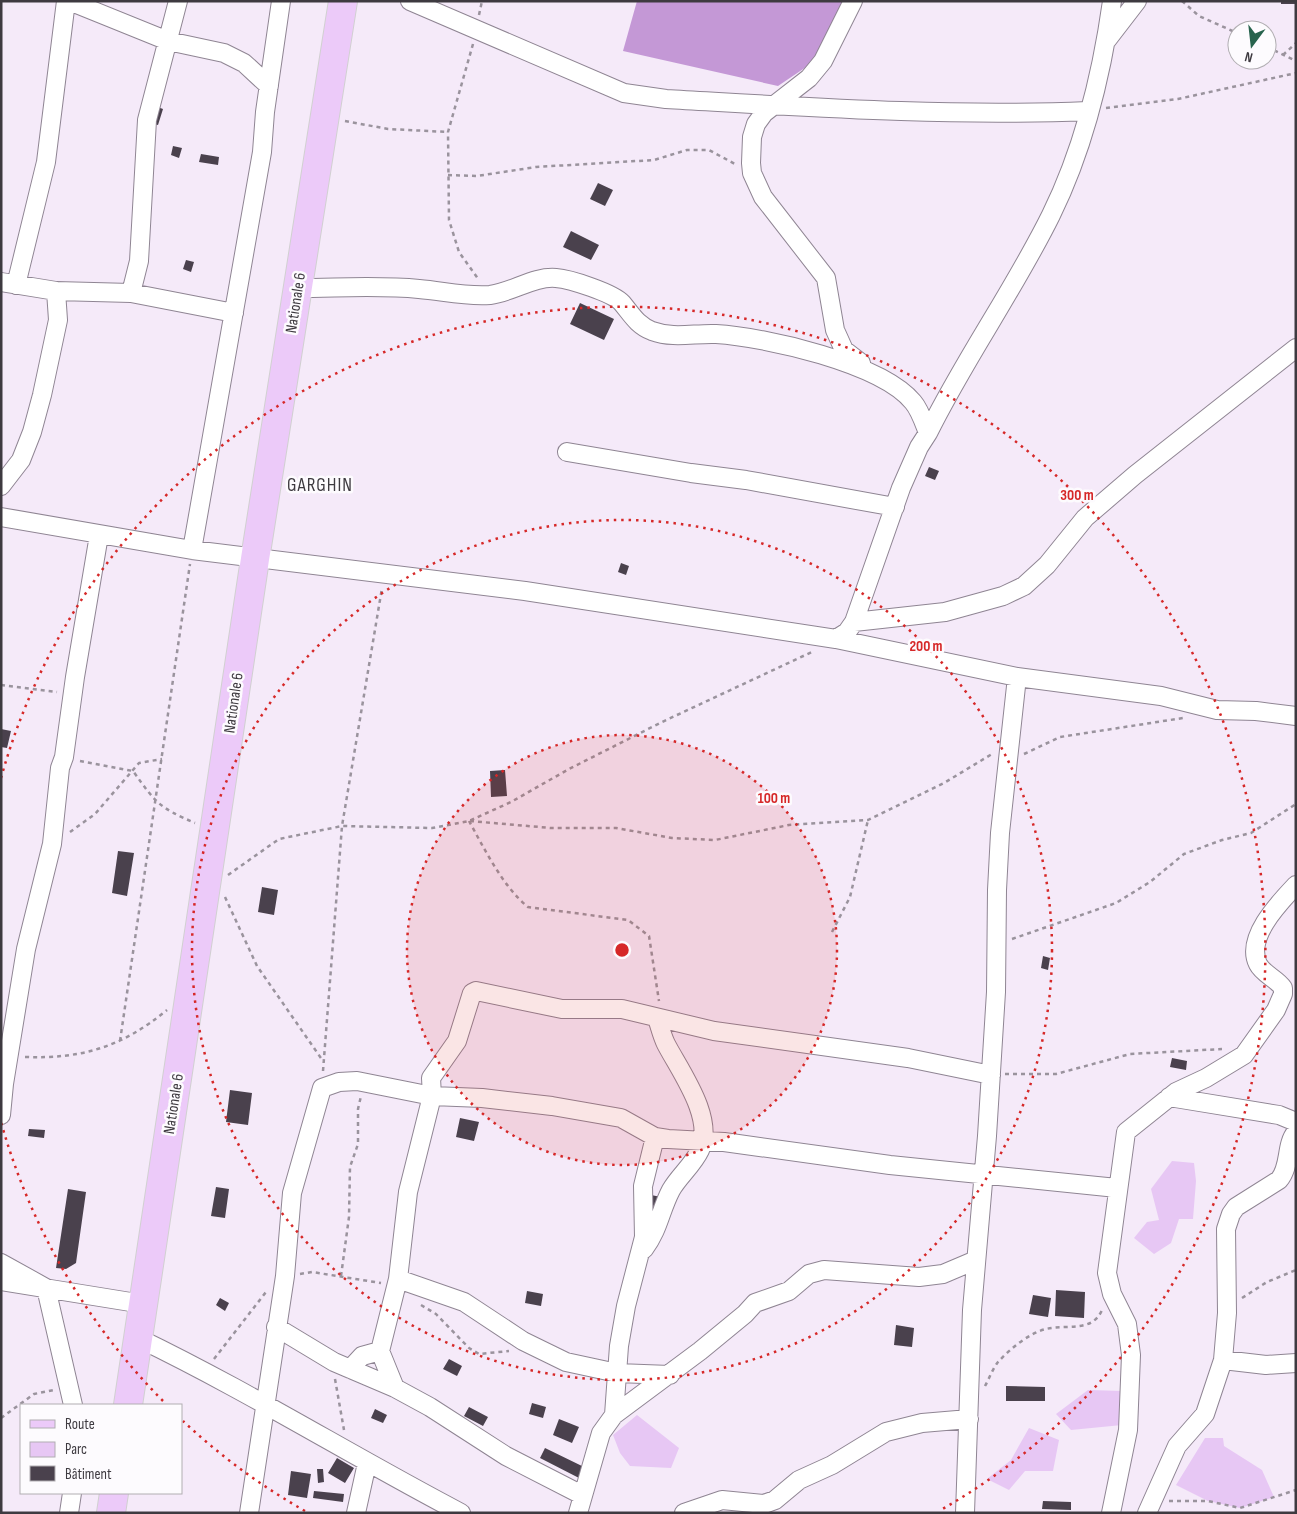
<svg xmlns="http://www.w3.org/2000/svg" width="1297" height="1514" viewBox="0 0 1297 1514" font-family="'Sofia Sans Condensed',sans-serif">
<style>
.green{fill:#e7c7f4}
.forest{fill:#c498d6}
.building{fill:#4a414d}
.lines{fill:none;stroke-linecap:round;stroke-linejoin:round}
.street-casing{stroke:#8f8593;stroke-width:20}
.primary-casing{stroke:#d1d0d1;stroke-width:30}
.path{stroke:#9a939d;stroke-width:2.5;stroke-dasharray:4 4;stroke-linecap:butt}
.street{stroke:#fff;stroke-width:18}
.primary{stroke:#eccaf9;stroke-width:28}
.ring{fill:none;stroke:#d62828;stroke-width:2.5;stroke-dasharray:2.5 5}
.labels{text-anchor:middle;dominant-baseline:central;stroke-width:5;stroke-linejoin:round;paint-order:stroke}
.street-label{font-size:16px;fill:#3e3a40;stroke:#fdfbfe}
.quarter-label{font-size:19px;letter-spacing:1px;fill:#3e3a40;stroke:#fdfbfe}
.centre{fill:#d62828;stroke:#fdfbfe;stroke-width:2.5}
.ring-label{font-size:15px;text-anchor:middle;font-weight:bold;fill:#d62828;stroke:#fdfbfe;stroke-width:5;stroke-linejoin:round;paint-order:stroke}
</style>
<rect width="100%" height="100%" fill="#f5eaf9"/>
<path class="green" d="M 1172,1161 L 1194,1163 L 1196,1181 L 1193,1219 L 1179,1219 L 1171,1243 L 1154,1254 L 1134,1238 L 1147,1222 L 1159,1220 L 1151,1189 Z
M 1088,1390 L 1122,1391 L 1122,1425 L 1071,1430 L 1056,1414 Z
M 637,1415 L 679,1448 L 671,1468 L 630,1466 L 620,1453 L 613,1435 Z
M 1029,1428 L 1059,1440 L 1053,1471 L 1025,1471 L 1009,1490 L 987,1479 L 1011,1460 Z
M 1205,1438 L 1223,1438 L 1224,1446 L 1262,1470 L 1274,1497 L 1240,1508 L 1208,1501 L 1176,1485 Z"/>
<path class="forest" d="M 637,1 L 843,1 L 824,55 L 778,86 L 623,51 Z"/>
<path class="building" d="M 1281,1 L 1296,1 L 1296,4 L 1281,4 Z
M 155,106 L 163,109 L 158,125 L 150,123 Z
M 173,146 L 182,148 L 179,158 L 171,155 Z
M 201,154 L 219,157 L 218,165 L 199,162 Z
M 598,183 L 613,190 L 605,206 L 590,199 Z
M 571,231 L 599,245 L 591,260 L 563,247 Z
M 186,260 L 194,262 L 191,272 L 183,269 Z
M 580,303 L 614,319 L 604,340 L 570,324 Z
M 929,467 L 939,471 L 935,480 L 925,476 Z
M 621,563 L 629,566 L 626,575 L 618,572 Z
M 1,729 L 11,731 L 7,748 L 1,747 Z
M 505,770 L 507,796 L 491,797 L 490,771 Z
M 118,851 L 134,853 L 127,896 L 112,893 Z
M 262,887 L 278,890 L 274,915 L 258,912 Z
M 1043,956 L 1050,958 L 1048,970 L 1041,968 Z
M 1172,1058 L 1187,1061 L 1186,1070 L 1170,1067 Z
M 230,1090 L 252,1093 L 248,1125 L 226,1122 Z
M 460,1118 L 479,1122 L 474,1141 L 456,1137 Z
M 29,1129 L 45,1130 L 44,1138 L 28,1136 Z
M 216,1187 L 229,1189 L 225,1218 L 211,1216 Z
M 68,1189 L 86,1192 L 76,1263 L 66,1269 L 56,1268 Z
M 651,1195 L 661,1197 L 657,1217 L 646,1215 Z
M 1056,1290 L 1085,1292 L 1084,1318 L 1055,1316 Z
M 527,1291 L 543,1294 L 541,1306 L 525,1303 Z
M 1033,1295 L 1051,1298 L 1048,1317 L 1029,1314 Z
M 220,1298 L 229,1303 L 225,1311 L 216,1305 Z
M 896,1325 L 914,1328 L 912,1347 L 894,1345 Z
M 449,1359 L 462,1366 L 457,1376 L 443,1369 Z
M 1006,1386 L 1045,1387 L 1045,1401 L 1006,1401 Z
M 532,1403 L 546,1407 L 543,1418 L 529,1414 Z
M 469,1407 L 488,1417 L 483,1426 L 464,1416 Z
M 375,1409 L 387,1415 L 383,1423 L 371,1418 Z
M 559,1419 L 579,1427 L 572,1443 L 553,1435 Z
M 545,1448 L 584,1467 L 579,1478 L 540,1458 Z
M 337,1458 L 354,1468 L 345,1483 L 328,1473 Z
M 317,1469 L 323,1469 L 324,1482 L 318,1483 Z
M 291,1471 L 311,1474 L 307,1498 L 288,1495 Z
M 314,1491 L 344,1494 L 343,1502 L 313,1498 Z
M 1043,1501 L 1071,1502 L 1071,1510 L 1042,1509 Z"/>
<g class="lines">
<g class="street-casing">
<path id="street" d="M 69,1 L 168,41 L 224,53 L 244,63 L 269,86
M 410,1 L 624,93 L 666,99 C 807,107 947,117 1088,111
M 853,1 L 823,61 L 809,78 L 764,113 L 756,124 L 752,137 L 751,163 L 752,173 L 763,197 L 826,278 L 835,330 L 844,350 L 861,363
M 1107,40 L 1137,1
M 1,282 L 56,291
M 16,285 L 46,162 L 66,1
M 298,288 C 338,288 379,285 419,289 C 443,291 466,297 490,295 C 513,292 534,276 556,278 C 570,279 613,293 622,303 C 632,315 637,325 652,331 C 674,339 694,333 716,334 C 765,337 881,363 913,402 C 920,410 924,423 928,433 L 919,447 L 901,488 L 854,622 L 847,632 L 836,639
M 131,293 L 234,313
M 928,433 C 965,358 1014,290 1051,215 C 1083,150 1102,73 1112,1
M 567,452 L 691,473 L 746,480 L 895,507
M 1,486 L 21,460 L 32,432 L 42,395 L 58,320 L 56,291 L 131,293 L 139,261 L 147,120 L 178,1
M 1,517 L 192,550 L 525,591 L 836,639 L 1017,677 L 1161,696 L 1217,710 L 1256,711 L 1296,716
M 192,550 L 262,152 L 265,112 L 281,1
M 854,622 L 945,612 L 1003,596 L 1024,586 L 1047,565 L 1085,518 L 1135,475 L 1296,348
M 1,1081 L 4,1084 L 1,1115
M 4,1084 L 26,949 L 52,844 L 60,768 L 64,757 L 75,677 L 99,535
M 1169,1097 L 1279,1115 L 1296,1122
M 644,1249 C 659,1229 660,1211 671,1190 C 679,1176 693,1165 700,1150 C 715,1118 680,1071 666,1044 C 662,1036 660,1027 657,1018
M 1,1263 L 46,1288 L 73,1405
M 398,1279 L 464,1302 L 523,1341 L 566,1362 L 617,1373 L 670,1375
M 1,1281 L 143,1304
M 276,1327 L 334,1362 L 395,1388 L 430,1407 L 506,1456 L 582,1495
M 138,1338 C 248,1391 352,1456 461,1513
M 1223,1360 L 1266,1365 L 1296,1363
M 350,1369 L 362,1356 L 380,1351
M 395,1388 L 380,1351 L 398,1279 L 408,1192 L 432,1096 L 431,1078 L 457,1041 L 472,993 L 476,991 L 562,1009 L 622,1009 L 714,1031 L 908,1058 L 991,1075
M 614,1415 L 700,1351 L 745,1314 L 755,1303 L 789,1291 L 809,1274 L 824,1270 L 919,1277 L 943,1274 L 976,1260
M 69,1513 L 72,1493
M 249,1513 L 285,1276 L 292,1193 L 322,1088 L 339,1082 L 357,1081 L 432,1096 L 482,1098 L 552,1106 L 621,1118 L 655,1137 L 668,1139 L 724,1142 L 890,1165 L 1117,1188
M 356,1513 L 367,1463
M 578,1513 L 601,1433 L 614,1415 L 619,1346 L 626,1306 L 644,1237 L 643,1186 L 655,1137
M 684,1513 L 722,1500 L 764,1504 L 775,1500 L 799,1480 L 832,1465 L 886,1432 L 922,1423 L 969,1419
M 965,1513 L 972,1310 L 987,1136 L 996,992 L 997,890 L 1000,833 L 1017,677
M 1111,1513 L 1128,1430 L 1131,1355 L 1127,1324 L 1112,1294 L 1107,1273 L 1126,1132 L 1176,1092 L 1206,1078 L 1244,1055 L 1276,1010 L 1283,994 L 1283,988 C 1277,979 1263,974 1258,964 C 1245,938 1279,903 1296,885
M 1147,1513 L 1177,1446 L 1205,1414 L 1223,1360 L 1227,1313 L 1226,1229 L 1231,1214 L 1236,1207 L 1279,1180 C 1291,1166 1285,1145 1296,1132"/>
</g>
<g class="primary-casing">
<path id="primary" d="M 128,1405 L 255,559 L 343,1
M 111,1513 L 114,1493"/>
</g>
<path class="path" d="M 1182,1 L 1199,16 L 1237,33
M 479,15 L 482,1
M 473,44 L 448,132 L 449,220 L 459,252 L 479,280
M 1267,47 L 1296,61
M 1283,55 L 1296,43
M 1106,108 L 1178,99 L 1296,73
M 345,121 L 388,129 L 448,132
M 448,175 L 477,176 L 536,167 L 654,160 L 687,150 L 709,150 L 735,164
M 1,685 L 57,692
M 1024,754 L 1060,737 L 1183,718
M 80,761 L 133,771 C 156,803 158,807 195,823
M 469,821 C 484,848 503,887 528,907 L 628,920 L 649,936 L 659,1001
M 470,821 L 551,828 L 616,828 L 672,838 L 715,840 L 789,825 L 868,820 L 944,783 L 992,754
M 70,832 L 95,814 L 139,763 L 162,759
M 228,875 L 279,839 L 342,826 L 432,828 L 469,821 L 511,802 L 569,769 L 662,722 L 814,651
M 225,897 L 257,966 L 323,1061
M 832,932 L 850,897 L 868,820
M 1012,939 L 1116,903 L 1150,882 L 1184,854 L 1222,840 L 1251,833 L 1296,804
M 120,1041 L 190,564
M 25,1057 C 82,1059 122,1047 167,1010
M 323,1071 L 342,826 L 382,588
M 1005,1074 L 1056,1074 L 1130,1054 L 1222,1049
M 300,1274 L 312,1272 L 381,1283
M 341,1276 L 349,1217 L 350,1167 L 358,1144 L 358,1109 L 361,1096
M 1242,1298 L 1267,1282 L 1296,1270
M 421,1305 L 436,1314 L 469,1348 L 479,1354 L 509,1351
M 214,1359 L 266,1292
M 335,1379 L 344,1430
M 985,1386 C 989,1379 993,1368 998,1362 C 1010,1349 1029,1333 1046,1329 C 1067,1324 1092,1333 1102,1310
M 1,1418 L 34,1394 L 54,1390
M 1169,1501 L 1208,1501 L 1240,1508 L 1296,1490"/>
<use href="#street" class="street"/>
<use href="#primary" class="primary"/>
</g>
<circle cx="622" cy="950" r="215" fill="#d62828" fill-opacity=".12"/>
<g class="ring">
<circle cx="622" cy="950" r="215"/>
<circle cx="622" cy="950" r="430"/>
<path d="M305 1511A644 644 0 0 1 183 1421M163 1401A644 644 0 0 1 1 1122M1 778A644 644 0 1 1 939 1511"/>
</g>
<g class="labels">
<g class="street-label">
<text transform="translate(296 303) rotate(-81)">Nationale 6</text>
<text transform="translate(234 703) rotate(-82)">Nationale 6</text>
<text transform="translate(174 1104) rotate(-81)">Nationale 6</text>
</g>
<g class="quarter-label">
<text x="320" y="485">GARGHIN</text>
</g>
</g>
<circle cx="622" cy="950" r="8" class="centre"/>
<g class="ring-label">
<text x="1077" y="500">300 m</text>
<text x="926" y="651">200 m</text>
<text x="774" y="803">100 m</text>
</g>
<rect width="1297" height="1514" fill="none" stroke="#3e3a40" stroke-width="5"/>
<rect x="20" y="1404" width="162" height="90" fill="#fdfbfe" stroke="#b1aeb2"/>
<rect x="30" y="1420" width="25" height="8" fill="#eccaf9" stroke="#b1aeb2"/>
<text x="65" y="1429" font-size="15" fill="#3e3a40">Route</text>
<rect x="30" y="1442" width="25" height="15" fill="#e7c7f4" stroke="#b1aeb2"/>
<text x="65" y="1454" font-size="15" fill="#3e3a40">Parc</text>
<rect x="30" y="1466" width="25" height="15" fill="#4a414d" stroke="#b1aeb2"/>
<text x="65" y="1479" font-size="15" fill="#3e3a40">Bâtiment</text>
<g transform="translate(1252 45) rotate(195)"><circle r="24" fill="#fdfbfe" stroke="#b1aeb2"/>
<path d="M0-4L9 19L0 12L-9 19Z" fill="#27634d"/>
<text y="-8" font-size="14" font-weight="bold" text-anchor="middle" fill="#3e3a40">N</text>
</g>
</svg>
